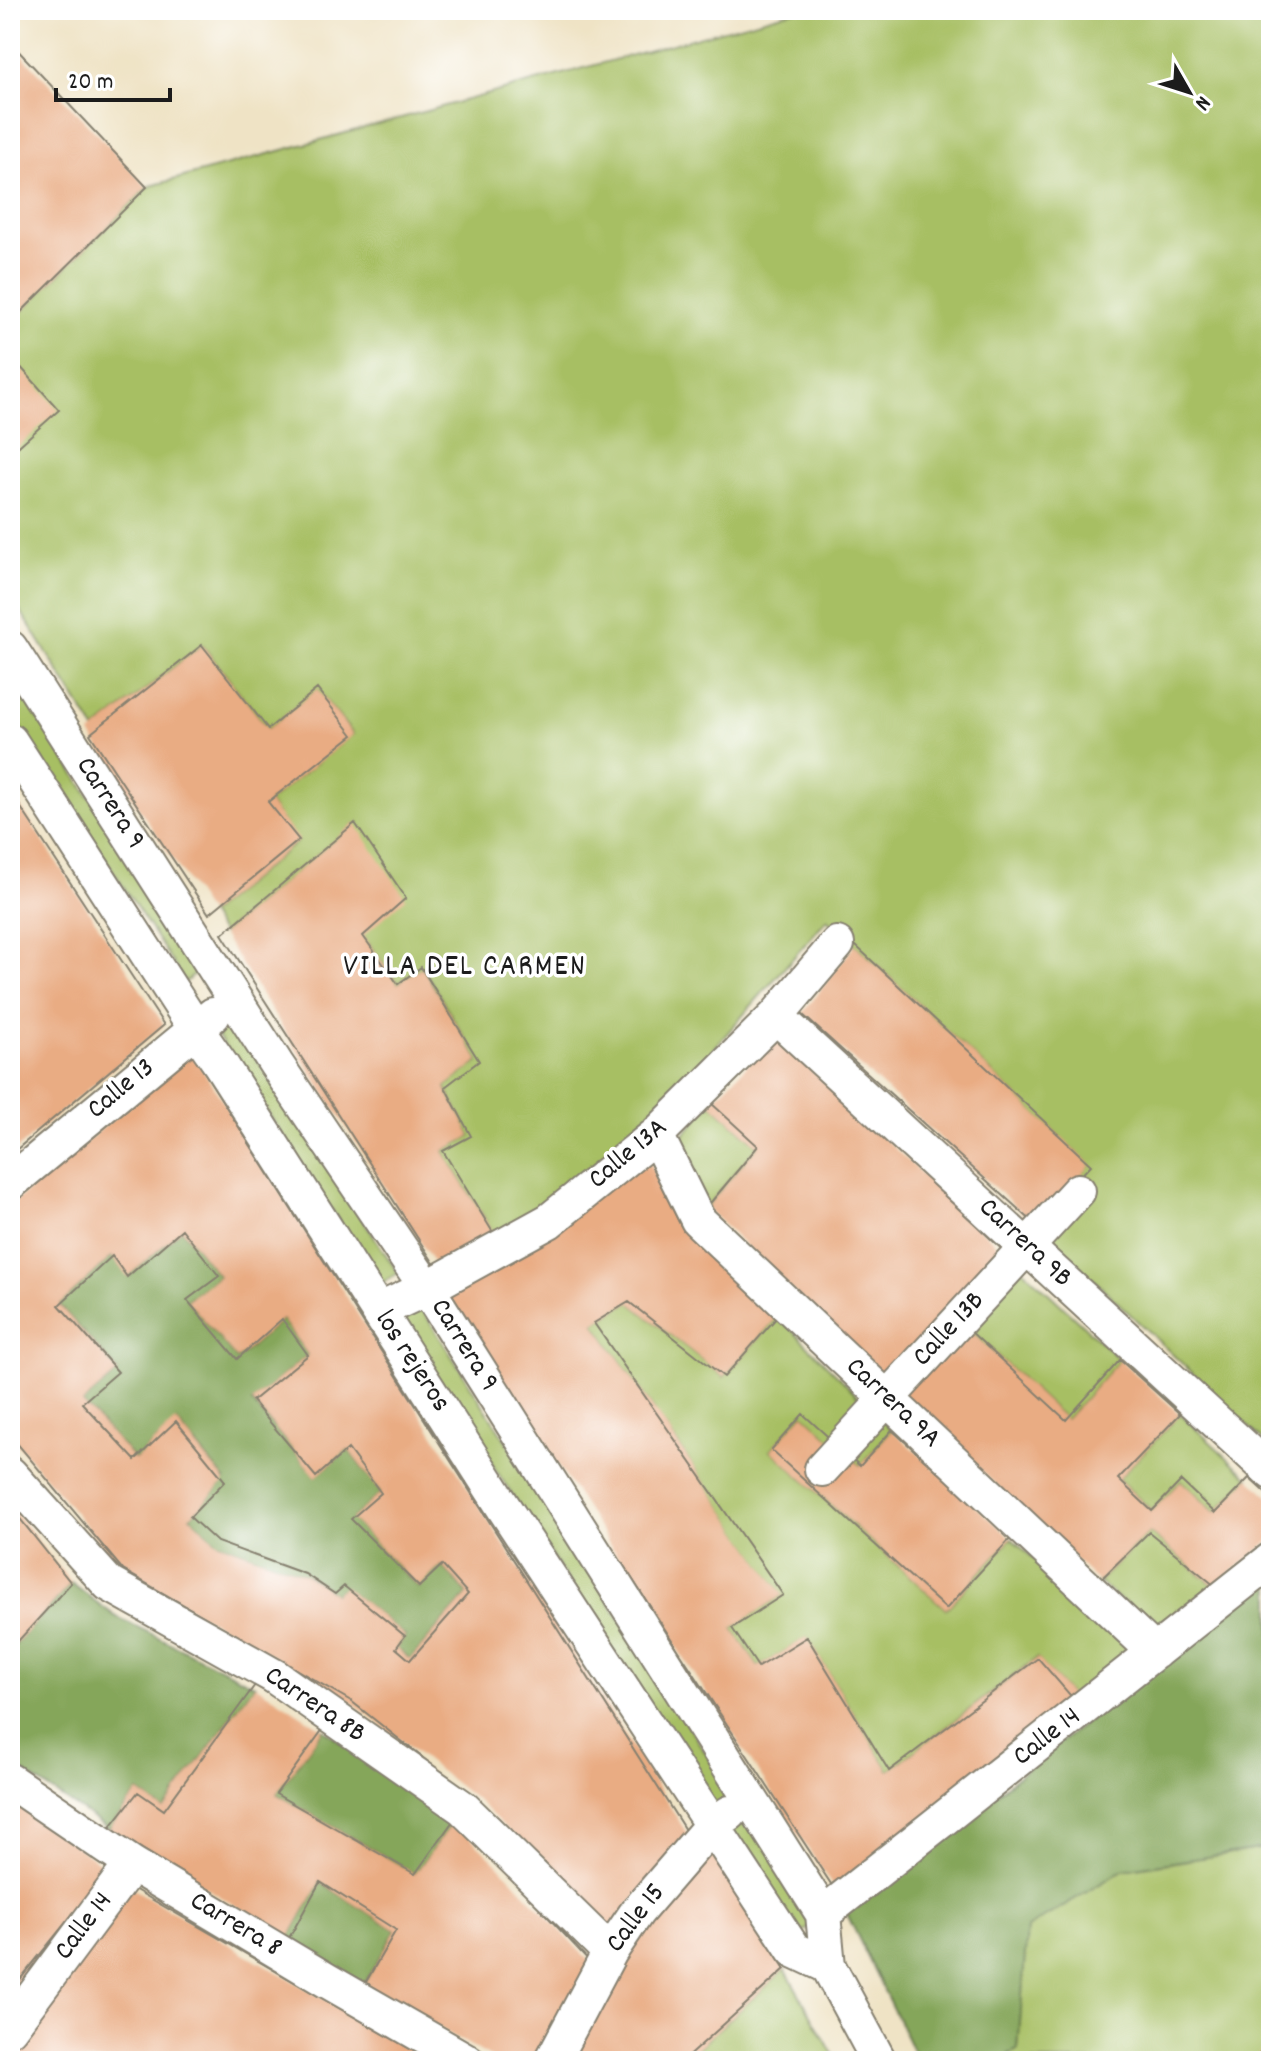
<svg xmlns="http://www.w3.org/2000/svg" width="1281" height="2071" viewBox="0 0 1281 2071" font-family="Dekko,sans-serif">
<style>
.green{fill:#a7bf64;stroke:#626e40;stroke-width:2}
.forest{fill:#85a65a;stroke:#50613b;stroke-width:2}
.building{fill:#e9ac83;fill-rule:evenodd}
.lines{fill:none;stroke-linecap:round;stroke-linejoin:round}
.minor-casing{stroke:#868070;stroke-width:38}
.minor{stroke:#fff;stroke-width:34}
.labels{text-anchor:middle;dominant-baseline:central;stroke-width:7;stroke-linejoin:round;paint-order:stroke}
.street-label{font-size:28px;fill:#1c1c1c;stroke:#fff}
.neighbourhood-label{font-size:30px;letter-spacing:2px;fill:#1c1c1c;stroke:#fff}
</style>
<rect width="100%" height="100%" fill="#fff"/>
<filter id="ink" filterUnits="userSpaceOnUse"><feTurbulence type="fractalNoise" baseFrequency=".0125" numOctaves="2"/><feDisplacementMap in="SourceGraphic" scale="16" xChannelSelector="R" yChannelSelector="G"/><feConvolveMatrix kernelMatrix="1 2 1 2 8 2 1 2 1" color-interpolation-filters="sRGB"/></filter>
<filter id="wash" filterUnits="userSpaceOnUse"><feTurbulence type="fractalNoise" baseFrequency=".006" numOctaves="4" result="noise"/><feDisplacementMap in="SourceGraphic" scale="32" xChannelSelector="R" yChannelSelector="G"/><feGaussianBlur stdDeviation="1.8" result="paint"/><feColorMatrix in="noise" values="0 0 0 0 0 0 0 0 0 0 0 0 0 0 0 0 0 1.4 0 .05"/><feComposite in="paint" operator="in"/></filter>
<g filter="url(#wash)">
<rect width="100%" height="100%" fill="#efe3c5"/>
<path class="green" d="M 797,10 L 1271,10 L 1271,1448 L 1035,1224 L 1090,1165 L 827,919 L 690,1076 L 560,1196 L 494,1234 L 443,1151 L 471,1136 L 445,1087 L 479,1061 L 422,967 L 398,984 L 363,936 L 355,824 L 222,934 L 209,914 L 298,841 L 268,802 L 353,734 L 317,690 L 268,729 L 202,645 L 95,730 L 10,594 L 10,323 L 147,187 Z
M 10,676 L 203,969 L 185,982 L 10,711 Z
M 232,1022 L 398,1273 L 380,1284 L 216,1033 Z
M 711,1103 L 758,1146 L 706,1208 L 674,1146 Z
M 1009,1256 L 1120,1360 L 1066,1420 L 955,1317 Z
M 629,1302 L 724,1377 L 778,1316 L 892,1430 L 860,1466 L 803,1414 L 771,1450 L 946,1609 L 1011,1538 L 1133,1649 L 1077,1703 L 1037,1658 L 889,1771 L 807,1638 L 758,1667 L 732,1628 L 782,1595 L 594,1323 Z
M 421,1308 L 733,1796 L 715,1807 L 399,1321 Z
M 1180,1414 L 1249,1478 L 1215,1513 L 1181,1481 L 1152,1511 L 1118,1479 Z
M 1149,1532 L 1215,1586 L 1159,1631 L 1098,1582 Z
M 750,1817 L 816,1923 L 799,1935 L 731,1832 Z
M 1271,1847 L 1271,2061 L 991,2061 L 1018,2050 L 1026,1928 L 1123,1870 Z
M 785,1969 L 837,2061 L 683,2061 Z"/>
<path class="forest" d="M 182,1229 L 219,1276 L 187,1300 L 237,1359 L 282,1319 L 308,1355 L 252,1402 L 316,1476 L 348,1449 L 381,1493 L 352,1519 L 418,1587 L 442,1565 L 468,1594 L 410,1660 L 396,1648 L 405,1636 L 344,1587 L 335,1594 L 309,1576 L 217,1542 L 190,1517 L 225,1480 L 177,1422 L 135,1460 L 82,1403 L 118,1372 L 59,1305 L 112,1256 L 128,1276 Z
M 1271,1576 L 1271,1847 L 1123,1870 L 1027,1928 L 1018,2050 L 991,2061 L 918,2061 L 846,1912 Z
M 71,1583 L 115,1616 L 255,1685 L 164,1810 L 138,1792 L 109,1829 L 10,1763 L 10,1650 Z
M 323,1729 L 453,1821 L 415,1874 L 276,1794 Z
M 320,1882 L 396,1930 L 364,1985 L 289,1938 Z"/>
<g id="blocks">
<path class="building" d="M 10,42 L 147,187 L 10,323 Z
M 10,355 L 59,410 L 10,454 Z
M 202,645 L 268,729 L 317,689 L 353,735 L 268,802 L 299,840 L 209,914 L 90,734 Z
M 10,791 L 164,1025 L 10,1155 L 10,987 L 13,984 L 10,979 Z
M 355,823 L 406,898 L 363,936 L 398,984 L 421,967 L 479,1061 L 445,1087 L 471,1136 L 443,1151 L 494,1234 L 435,1265 L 222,934 Z
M 855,945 L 1091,1165 L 1035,1224 L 802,1014 Z
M 775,1036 L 1009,1256 L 955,1317 L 1066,1420 L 1120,1360 L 1180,1414 L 1118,1479 L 1152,1511 L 1181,1481 L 1215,1513 L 1249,1478 L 1271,1498 L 1271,1540 L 1215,1586 L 1149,1532 L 1098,1582 L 706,1208 L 758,1146 L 711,1103 Z
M 192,1053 L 690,1838 L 608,1928 L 480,1803 L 351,1701 L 123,1570 L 10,1435 L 10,1206 ZM 182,1229 L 219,1276 L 187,1300 L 237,1359 L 282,1319 L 308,1355 L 252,1401 L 316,1477 L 348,1449 L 381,1493 L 351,1519 L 419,1587 L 442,1565 L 468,1594 L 410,1660 L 396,1648 L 405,1636 L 344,1586 L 335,1594 L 305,1574 L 217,1542 L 190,1517 L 225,1481 L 176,1421 L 135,1460 L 82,1403 L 118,1372 L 59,1305 L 112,1256 L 127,1277 Z
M 648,1159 L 681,1226 L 778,1316 L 724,1377 L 629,1302 L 594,1323 L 783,1595 L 732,1628 L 758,1667 L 807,1637 L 889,1771 L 1038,1658 L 1077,1703 L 833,1887 L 447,1295 Z
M 803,1414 L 860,1466 L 892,1430 L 1011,1538 L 946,1609 L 771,1450 Z
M 10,1506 L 71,1583 L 10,1650 Z
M 255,1685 L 323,1729 L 276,1794 L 415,1874 L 453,1821 L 498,1864 L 594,1966 L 540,2061 L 497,2061 L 364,1985 L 396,1930 L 320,1882 L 289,1938 L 109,1829 L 138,1792 L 164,1810 Z
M 10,1800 L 109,1869 L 10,1992 Z
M 711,1849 L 785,1969 L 683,2061 L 569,2061 L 646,1923 Z
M 132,1888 L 431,2061 L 10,2061 L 10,2048 Z
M 1271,2036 L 1271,2061 L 1254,2061 Z"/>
</g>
</g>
<g filter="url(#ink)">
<use href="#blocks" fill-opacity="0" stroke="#868070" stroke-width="2"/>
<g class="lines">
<g class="minor-casing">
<path id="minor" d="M 10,648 L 276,1064 L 427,1288 L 823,1914 L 828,1966 L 879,2061
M 10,741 L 196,1029 L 221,1065 L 504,1508 L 794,1950 L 828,1966
M 776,1016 L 1271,1472
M 656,1135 L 698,1220 L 1155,1652
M 10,1183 L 213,1015
M 378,1311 L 427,1288 L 549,1221 L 656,1135 L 776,1016 L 837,944
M 822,1469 L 1078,1191
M 10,1474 L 109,1584 L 274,1676 L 463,1808 L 610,1952
M 10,1781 L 132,1864 L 326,1980 L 467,2061
M 823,1914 L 1271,1560
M 10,2028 L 132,1864
M 552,2061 L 610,1952 L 637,1912 L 712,1825 L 730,1813"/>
</g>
<use href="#minor" class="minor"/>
</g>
</g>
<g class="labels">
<g class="street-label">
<text transform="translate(109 804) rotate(57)">Carrera 9</text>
<text transform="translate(122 1090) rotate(-40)">Calle 13</text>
<text transform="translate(629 1155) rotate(-40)">Calle 13A</text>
<text transform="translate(1024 1244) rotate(43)">Carrera 9B</text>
<text transform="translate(950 1330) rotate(-47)">Calle 13B</text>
<text transform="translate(463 1346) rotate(58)">Carrera 9</text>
<text transform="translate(411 1362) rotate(57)">los rejeros</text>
<text transform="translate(892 1404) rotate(43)">Carrera 9A</text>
<text transform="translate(314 1706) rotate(34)">Carrera 8B</text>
<text transform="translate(1048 1738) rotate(-38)">Calle 14</text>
<text transform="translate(637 1919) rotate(-53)">Calle 15</text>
<text transform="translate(235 1926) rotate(31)">Carrera 8</text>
<text transform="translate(85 1927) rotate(-53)">Calle 14</text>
</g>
<g class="neighbourhood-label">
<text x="465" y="968">VILLA DEL CARMEN</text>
</g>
</g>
<rect width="1281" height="2071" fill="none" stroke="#fff" stroke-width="40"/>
<g transform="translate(1189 92) rotate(129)" stroke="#ffffff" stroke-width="6" paint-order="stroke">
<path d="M0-6L14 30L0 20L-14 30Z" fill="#1c1c1c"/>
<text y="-12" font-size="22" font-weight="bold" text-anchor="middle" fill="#1c1c1c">N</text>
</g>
<path d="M56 88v12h114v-12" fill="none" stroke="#1c1c1c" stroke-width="4"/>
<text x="68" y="88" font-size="24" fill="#1c1c1c" stroke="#ffffff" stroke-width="6" paint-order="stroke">20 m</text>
</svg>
